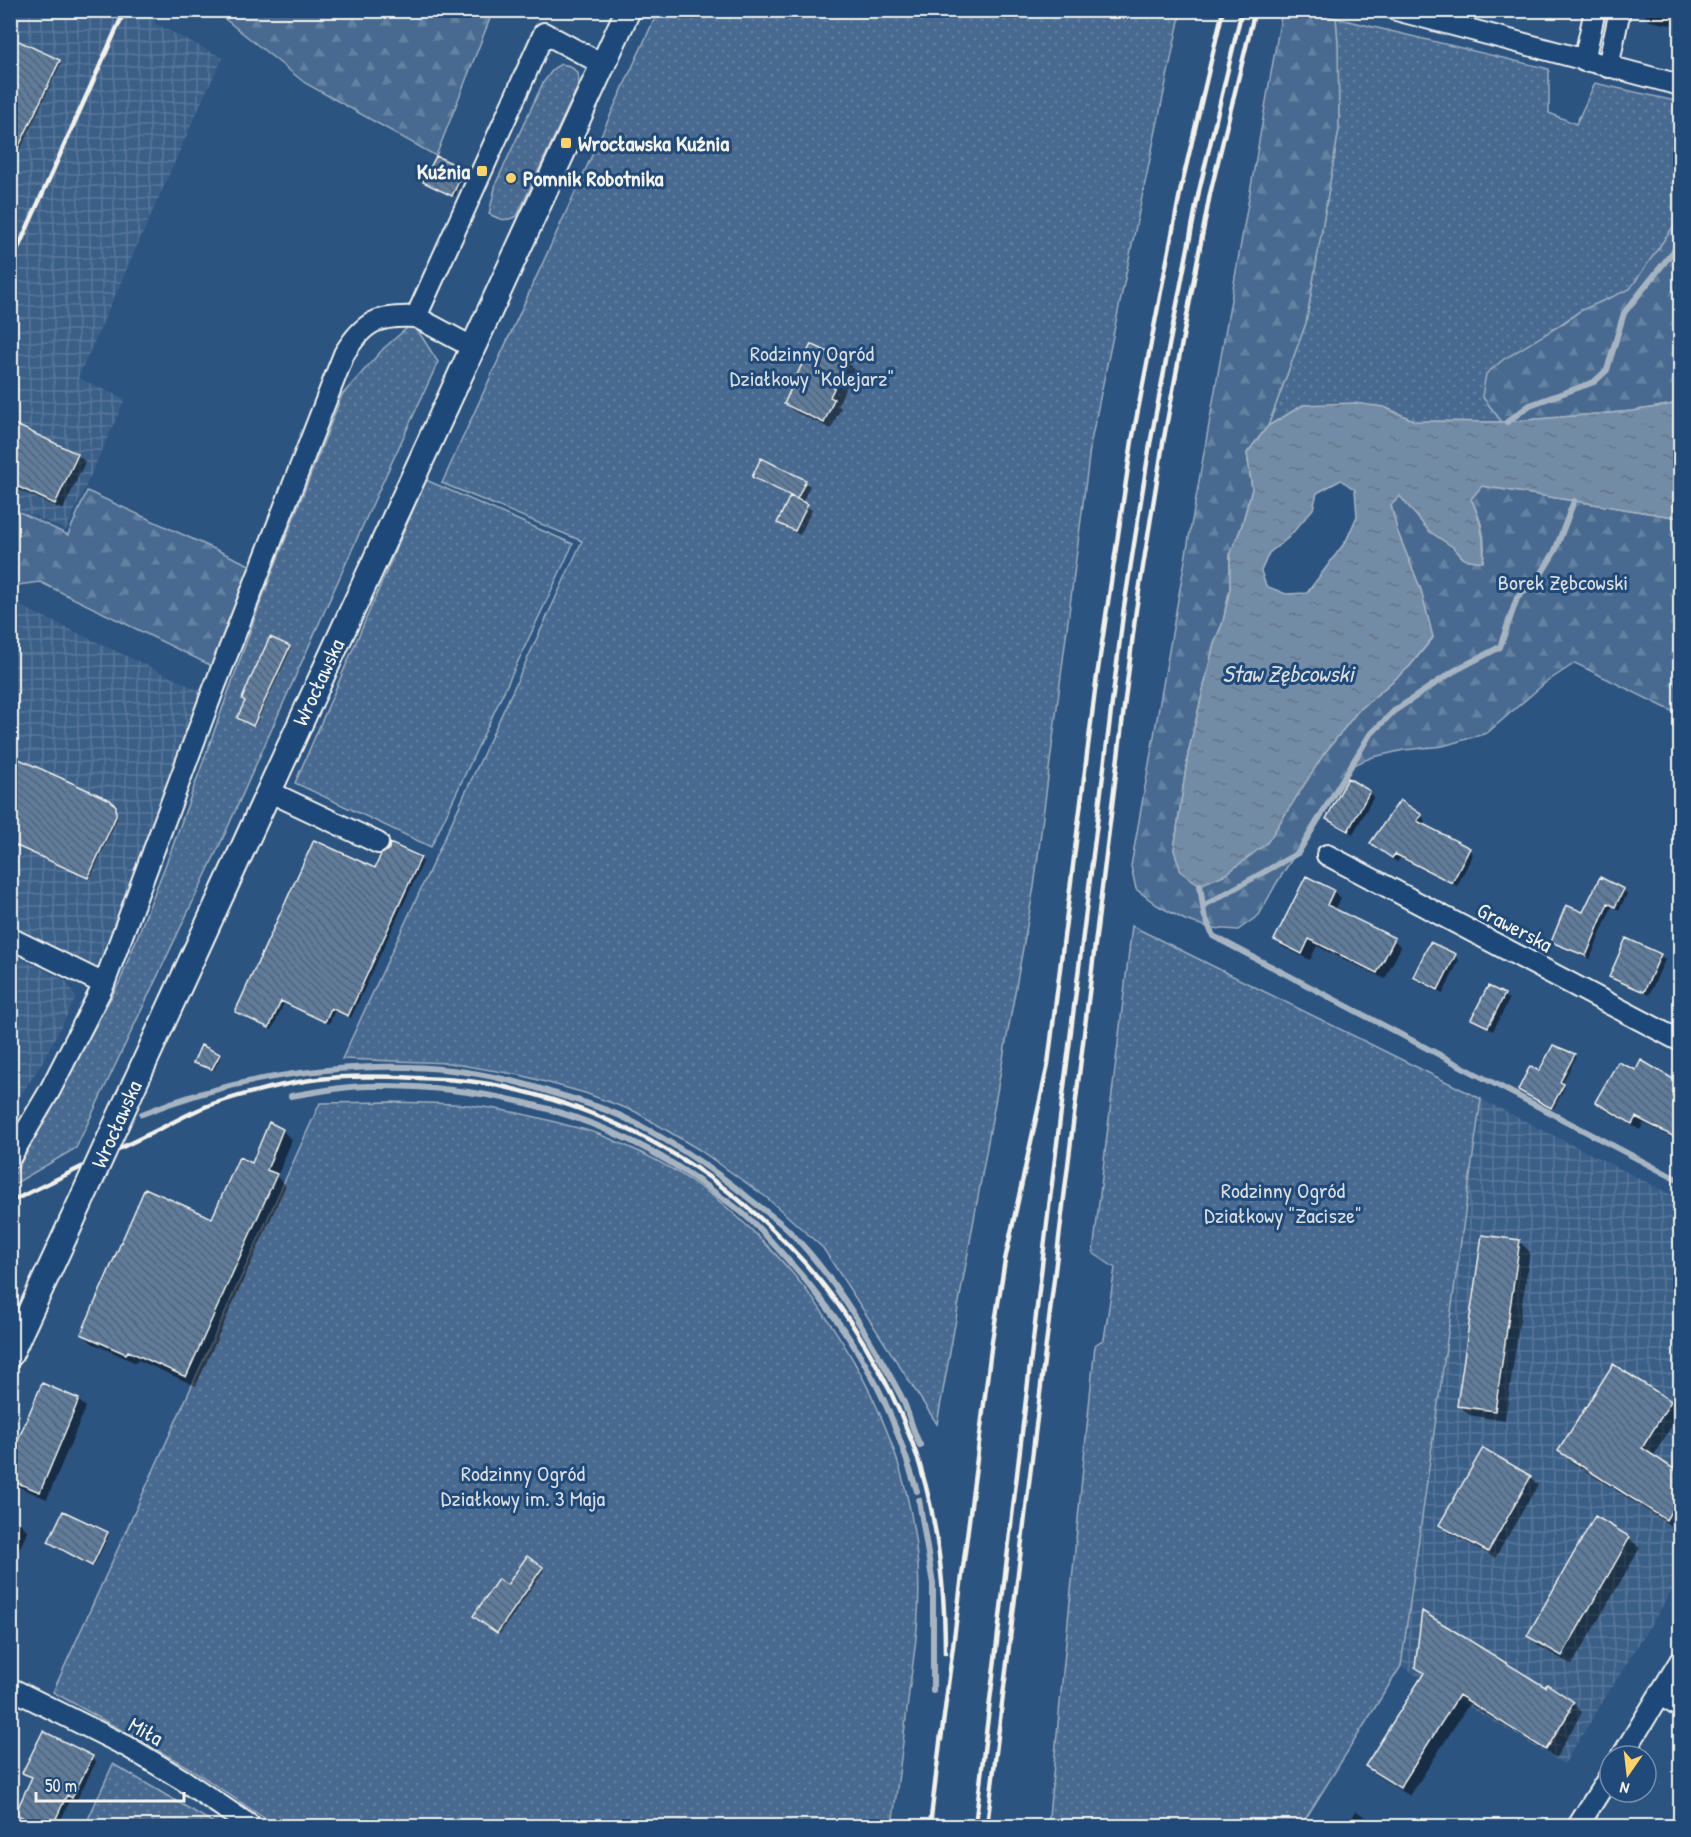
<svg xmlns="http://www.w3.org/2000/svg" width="1691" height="1837" viewBox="0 0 1691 1837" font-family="'Patrick Hand',sans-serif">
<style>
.industrial{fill:url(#industrial-grid)}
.grass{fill:url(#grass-dots);stroke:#9eaebc;stroke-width:1.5}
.forest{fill:url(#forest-firs);stroke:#9eaebc;stroke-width:1.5}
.water{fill:url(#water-ripples);stroke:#a7b4c0;stroke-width:1.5;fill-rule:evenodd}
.shadow{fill:#0007}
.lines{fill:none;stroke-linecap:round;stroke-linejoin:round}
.stream{stroke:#a7b4c0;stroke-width:6}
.building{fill:url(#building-back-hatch);stroke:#f4f1e8;stroke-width:1.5}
.minor-casing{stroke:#f4f1e8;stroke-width:24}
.major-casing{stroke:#f4f1e8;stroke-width:28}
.minor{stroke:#1f4a7a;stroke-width:20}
.major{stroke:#1f4a7a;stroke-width:24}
.rail{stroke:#f4f1e8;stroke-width:4.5}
.major-bridge-casing{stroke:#f4f1e8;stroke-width:28;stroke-linecap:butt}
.major-bridge{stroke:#1f4a7a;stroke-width:24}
.poi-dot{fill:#ffd166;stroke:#1f4a7a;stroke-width:2}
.labels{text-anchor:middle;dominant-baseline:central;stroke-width:6;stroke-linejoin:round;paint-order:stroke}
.poi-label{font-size:22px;font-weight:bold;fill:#f4f1e8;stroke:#1f4a7a;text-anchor:start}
.park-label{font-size:22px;fill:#dadddb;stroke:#1f4a7a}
.street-label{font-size:22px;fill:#f4f1e8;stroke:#1f4a7a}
.water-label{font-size:24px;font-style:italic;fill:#dadddb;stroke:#1f4a7a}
</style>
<defs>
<pattern id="industrial-grid" width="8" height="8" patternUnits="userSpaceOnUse" patternTransform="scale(1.5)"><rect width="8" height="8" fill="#3b6088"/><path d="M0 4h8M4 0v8" fill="none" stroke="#587799"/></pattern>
<pattern id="grass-dots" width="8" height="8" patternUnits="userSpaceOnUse" patternTransform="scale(1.5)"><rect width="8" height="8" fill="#496b90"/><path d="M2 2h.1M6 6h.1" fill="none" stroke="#6481a0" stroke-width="1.8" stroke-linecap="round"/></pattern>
<pattern id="forest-firs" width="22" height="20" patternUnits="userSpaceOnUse" patternTransform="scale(1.5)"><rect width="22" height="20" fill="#496b90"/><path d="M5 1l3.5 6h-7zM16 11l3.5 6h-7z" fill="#6481a0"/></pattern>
<pattern id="water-ripples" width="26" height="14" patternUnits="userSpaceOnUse" patternTransform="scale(1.5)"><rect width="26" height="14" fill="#738ca6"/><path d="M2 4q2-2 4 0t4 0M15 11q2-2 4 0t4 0" fill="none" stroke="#647484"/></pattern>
<pattern id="building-back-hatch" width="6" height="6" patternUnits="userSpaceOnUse" patternTransform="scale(1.5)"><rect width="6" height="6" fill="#5e7b9a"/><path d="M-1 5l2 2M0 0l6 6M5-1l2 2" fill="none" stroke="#556474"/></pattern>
</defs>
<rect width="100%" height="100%" fill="#2c5481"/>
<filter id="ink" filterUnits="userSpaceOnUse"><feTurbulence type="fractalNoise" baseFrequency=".0167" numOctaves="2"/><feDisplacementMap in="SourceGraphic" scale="12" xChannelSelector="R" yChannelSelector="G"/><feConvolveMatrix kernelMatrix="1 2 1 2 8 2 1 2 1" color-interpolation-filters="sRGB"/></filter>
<g filter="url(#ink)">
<path class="industrial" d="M 11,11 L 160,11 L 154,23 L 223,58 L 207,90 L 78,378 L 125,399 L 66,530 L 11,506 Z
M 10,601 L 211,696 L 104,984 L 11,938 Z
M 11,954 L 66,981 L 76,998 L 40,1066 L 11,1110 Z
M 1481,1099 L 1680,1199 L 1680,1578 L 1564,1764 L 1401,1666 Z"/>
<path class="grass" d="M 658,11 L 1181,11 L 1091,441 L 1034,887 L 937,1424 L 823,1248 L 766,1197 L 698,1149 L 636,1112 L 585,1093 L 520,1075 L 449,1063 L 342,1059 L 582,541 L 442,483 Z
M 1336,18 L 1549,69 L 1549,113 L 1576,124 L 1595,83 L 1680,102 L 1680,217 L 1631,289 L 1580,311 L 1539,339 L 1482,396 L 1502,422 L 1415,421 L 1384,407 L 1303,405 L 1268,426 L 1306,323 L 1339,129 L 1338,44 Z
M 561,64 L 570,66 L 578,73 L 579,84 L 517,216 C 505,222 501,220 489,214 L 496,183 L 543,83 L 554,68 Z
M 413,323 L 438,362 L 368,514 L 223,838 L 76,1148 L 11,1186 L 11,1181 L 120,981 L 171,851 L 260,604 L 342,395 L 384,348 Z
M 426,480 L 573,544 L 431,847 L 295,783 Z
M 1132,926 L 1481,1099 L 1401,1666 L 1301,1826 L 1048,1826 L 1095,1345 L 1104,1339 L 1115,1268 L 1093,1253 Z
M 390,1102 C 416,1103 443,1103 469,1105 C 502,1109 534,1116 566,1125 C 577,1128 590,1130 601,1135 C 646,1153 694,1178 731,1211 C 834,1301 908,1430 918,1567 C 921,1611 915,1649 909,1692 C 904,1737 898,1782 892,1826 L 276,1826 L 191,1769 L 53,1692 L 320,1103 Z
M 113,1764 L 125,1771 L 219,1826 L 85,1826 Z"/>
<path class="forest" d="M 215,11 L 493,11 L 436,156 L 305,83 Z
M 1282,11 L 1304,11 L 1336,18 L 1338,44 L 1339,129 L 1306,323 L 1268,426 L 1247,453 L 1252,489 L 1241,528 L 1230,555 L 1230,588 L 1223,622 L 1214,644 L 1188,754 L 1174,850 L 1324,754 L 1357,712 L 1409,667 L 1433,638 L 1421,590 L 1396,530 L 1391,505 L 1400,496 L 1429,531 L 1453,547 L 1464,559 L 1483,562 C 1487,540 1481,518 1471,499 L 1481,486 L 1680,518 L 1680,563 L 1673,591 L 1680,604 L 1680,715 L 1575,663 L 1545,683 L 1487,733 L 1443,746 L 1404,750 L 1373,757 L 1348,767 L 1317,820 L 1276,884 L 1259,915 L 1238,930 L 1211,928 L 1185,920 L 1157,905 L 1136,889 L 1131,866 Z
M 1680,217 L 1680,403 L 1633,411 L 1502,422 L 1482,396 L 1486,374 L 1504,359 L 1564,323 L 1580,311 L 1630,289 Z
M 87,491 L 254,567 L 214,667 L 40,582 L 11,586 L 11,508 L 68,535 Z"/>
<path class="water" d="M 1354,403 L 1384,407 L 1415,421 L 1502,422 L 1633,411 L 1680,403 L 1680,518 L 1482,486 L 1471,499 C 1481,519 1485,539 1483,562 L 1464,559 L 1453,547 L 1429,531 L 1400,496 L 1391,505 L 1397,530 L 1421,590 L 1433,637 L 1409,667 L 1357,712 L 1324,754 L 1267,843 L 1226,874 L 1200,885 L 1181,872 L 1174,850 L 1188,754 L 1214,644 L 1223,622 L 1230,588 L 1230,555 L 1241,528 L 1252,489 L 1247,453 L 1268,426 L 1303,405 ZM 1341,480 L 1355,490 L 1357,516 L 1346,541 L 1307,593 L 1286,594 L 1266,586 L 1261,571 L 1269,553 L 1288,538 L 1313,509 L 1317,493 Z"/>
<path class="shadow" d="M 1646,10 L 1674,10 L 1671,25 L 1650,21 L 1645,17 Z
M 10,38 L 61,63 L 10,171 Z
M 464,171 L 466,172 L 455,196 L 425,182 Z
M 846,362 L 854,369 L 838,405 L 841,408 L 831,429 L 793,411 L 786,404 Z
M 10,424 L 78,455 L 85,462 L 63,510 L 10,486 Z
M 762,460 L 805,482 L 810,486 L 802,503 L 812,510 L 800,535 L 784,527 L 779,522 L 791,497 L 759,481 L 754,476 Z
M 271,639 L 291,649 L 255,726 L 241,719 Z
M 1369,792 L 1374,796 L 1353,834 L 1328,818 Z
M 109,801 L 117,810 L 117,819 L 90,879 L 10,843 Z
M 1421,816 L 1425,820 L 1422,826 L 1469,849 L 1473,854 L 1457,886 L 1400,858 L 1397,862 L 1372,843 Z
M 420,858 L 423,862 L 351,1018 L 335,1010 L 329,1024 L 284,1003 L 272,1030 L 236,1012 L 376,870 Z
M 1623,890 L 1627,894 L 1619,910 L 1612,906 L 1590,959 L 1557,945 L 1553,941 L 1584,914 Z
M 1333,891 L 1341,898 L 1335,910 L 1394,940 L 1401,947 L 1385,979 L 1317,946 L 1310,960 L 1283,947 L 1275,940 Z
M 1660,955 L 1665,960 L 1649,995 L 1616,981 L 1611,976 Z
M 1455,956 L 1459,960 L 1443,994 L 1419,982 L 1414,977 Z
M 1680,986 L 1680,1003 L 1675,997 Z
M 1504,995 L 1509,1000 L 1493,1031 L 1473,1018 Z
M 219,1055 L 221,1057 L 214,1070 L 195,1063 Z
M 1574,1055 L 1576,1057 L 1562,1084 L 1565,1087 L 1554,1108 L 1522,1092 L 1540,1073 Z
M 1641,1062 L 1680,1084 L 1680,1142 L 1644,1123 L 1640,1130 L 1604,1109 L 1596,1102 L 1636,1072 Z
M 282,1130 L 292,1140 L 277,1177 L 286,1185 L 196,1386 L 138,1360 L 136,1363 L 92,1343 L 82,1334 L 213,1220 L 253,1165 Z
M 1520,1242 L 1530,1252 L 1505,1421 L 1469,1415 L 1459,1405 Z
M 1613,1366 L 1670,1402 L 1680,1412 L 1653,1457 L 1680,1475 L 1680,1522 L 1676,1529 L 1570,1461 L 1560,1451 Z
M 78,1400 L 86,1407 L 47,1499 L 12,1484 L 10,1463 Z
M 1530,1477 L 1538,1485 L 1495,1558 L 1448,1532 L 1441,1524 Z
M 10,1519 L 21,1524 L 28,1531 L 10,1568 Z
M 107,1534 L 109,1535 L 94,1566 L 50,1542 Z
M 1629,1538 L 1640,1548 L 1572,1665 L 1539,1646 L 1528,1635 Z
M 542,1568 L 544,1570 L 500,1634 L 477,1617 L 507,1587 Z
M 1416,1667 L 1545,1689 L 1573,1703 L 1582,1712 L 1556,1758 L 1469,1704 L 1410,1796 L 1376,1775 L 1367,1766 L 1424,1675 Z
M 52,1737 L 92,1758 L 96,1762 L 76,1801 L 71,1798 L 58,1826 L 32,1826 L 33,1824 L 17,1814 Z
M 1356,1811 L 1381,1826 L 1347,1826 Z"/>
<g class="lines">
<path class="stream" d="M 1507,422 L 1530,405 L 1594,382 L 1607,370 L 1624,313 L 1680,243
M 1200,885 L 1204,914 L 1213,936 L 1680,1181
M 1203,906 L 1298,853 L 1369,736 L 1394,711 L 1454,671 L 1500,647 L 1517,598 L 1540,576 L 1555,551 L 1574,501
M 291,1096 C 316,1092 343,1086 368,1086 C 491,1084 611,1115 710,1189 C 722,1198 735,1206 746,1216 C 769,1237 788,1260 808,1283 C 831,1311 853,1341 870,1373 C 891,1410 904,1451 917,1491
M 142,1114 C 247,1071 396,1052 507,1080 C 522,1083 538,1088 553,1093 C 577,1100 602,1107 625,1118 C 668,1139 707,1165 745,1195 C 759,1207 776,1218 789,1231 C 833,1274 872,1342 901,1396 C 909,1412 912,1430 920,1445
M 919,1500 L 933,1584 L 933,1691"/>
</g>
<path class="building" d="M 10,37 L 60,60 L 10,165 Z
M 436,156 L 465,169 L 452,196 L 423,182 Z
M 811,344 L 847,361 L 830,397 L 834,399 L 824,423 L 784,404 Z
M 10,422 L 78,454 L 55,504 L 10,483 Z
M 761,458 L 806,480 L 797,499 L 752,477 Z
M 790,496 L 808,504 L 795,531 L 777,523 Z
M 270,637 L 290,646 L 253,726 L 237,718 L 245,701 L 242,699 L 249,682 Z
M 10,755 L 110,800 L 116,806 L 116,816 L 88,878 L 10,843 Z
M 1348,778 L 1370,791 L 1348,831 L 1326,819 Z
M 1400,800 L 1422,815 L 1417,821 L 1470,848 L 1452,883 L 1395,854 L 1392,858 L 1370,843 Z
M 314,840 L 375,868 L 381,854 L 389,849 L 390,843 L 421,857 L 348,1016 L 331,1008 L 325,1022 L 281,1001 L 269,1028 L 235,1012 Z
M 1306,876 L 1334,890 L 1327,905 L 1395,938 L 1377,973 L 1309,939 L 1302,954 L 1274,940 Z
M 1600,877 L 1624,889 L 1615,907 L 1608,903 L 1586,956 L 1551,942 L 1566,905 L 1583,912 Z
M 1626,938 L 1661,954 L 1644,992 L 1609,977 Z
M 1430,942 L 1456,954 L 1438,990 L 1413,977 Z
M 1488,986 L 1505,994 L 1488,1027 L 1471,1019 Z
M 201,1045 L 220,1054 L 212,1069 L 193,1063 Z
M 1553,1045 L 1575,1054 L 1560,1082 L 1564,1084 L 1551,1108 L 1518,1090 L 1530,1066 L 1539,1071 Z
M 1641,1060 L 1680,1083 L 1680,1140 L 1636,1117 L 1632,1124 L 1595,1102 L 1618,1062 L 1636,1070 Z
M 269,1122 L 283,1129 L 267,1170 L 277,1174 L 186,1377 L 128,1351 L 126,1354 L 81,1334 L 145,1188 L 212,1218 L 239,1157 L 252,1163 Z
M 1482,1235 L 1520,1240 L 1495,1411 L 1457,1406 Z
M 1613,1364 L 1671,1401 L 1642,1448 L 1680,1473 L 1680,1496 L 1666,1520 L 1558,1451 Z
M 42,1383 L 79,1399 L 40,1492 L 10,1480 L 10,1459 Z
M 1483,1448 L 1531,1476 L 1488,1552 L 1439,1525 Z
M 63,1511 L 108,1532 L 92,1566 L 48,1542 Z
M 1595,1516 L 1630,1537 L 1562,1656 L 1527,1636 Z
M 527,1556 L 543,1567 L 497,1633 L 473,1616 L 498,1579 L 507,1585 Z
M 1422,1611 L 1545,1687 L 1547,1684 L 1574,1702 L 1569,1710 L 1570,1711 L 1546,1750 L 1459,1695 L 1400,1788 L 1365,1766 L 1424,1673 L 1415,1667 Z
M 43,1731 L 93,1756 L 72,1798 L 67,1795 L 52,1827 L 30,1827 L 32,1822 L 15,1814 L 32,1777 L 22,1773 Z"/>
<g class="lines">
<g class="minor-casing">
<path id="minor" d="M 1396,10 L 1680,85
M 1584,61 L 1595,10
M 1608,67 L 1620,10
M 472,347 L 416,317 L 544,33 L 602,64
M 268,791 L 378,843
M 1327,855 L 1680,1041
M 10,938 L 104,984
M 10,1158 L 49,1092 L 104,984 L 211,696 L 344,354 C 364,321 378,315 416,317
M 10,1688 L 128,1747 L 183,1780 L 251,1826
M 1660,1695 L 1680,1707
M 1622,1756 L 1680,1661
M 1578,1826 L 1610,1775"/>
</g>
<g class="major-casing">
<path id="major" d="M 129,1096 L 628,10
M 10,1355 L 72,1221"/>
</g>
<use href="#minor" class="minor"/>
<use href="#major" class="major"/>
<path class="rail" d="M 10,266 L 125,10
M 10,1202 C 55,1180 100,1158 145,1136 C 167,1126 188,1113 210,1105 C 243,1094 277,1085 311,1080 C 346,1075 381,1076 416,1078 C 443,1079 473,1080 500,1086 C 691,1127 843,1259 912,1442 C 937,1509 945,1582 945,1653
M 941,1740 L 992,1341 L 1005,1260 L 1048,1064 L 1096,683 L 1132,441 L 1181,188 L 1223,10
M 930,1826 L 941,1734
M 975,1826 L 1048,1215 L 1124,607 L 1150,444 L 1199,191 L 1242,10
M 987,1826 L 1136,610 L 1163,443 L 1210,194 L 1255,10"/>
<g class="major-bridge-casing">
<path id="major-bridge" d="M 72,1221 L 129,1096"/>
</g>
<use href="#major-bridge" class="major-bridge"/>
</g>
</g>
<g class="poi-dot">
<rect x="560" y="137" width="12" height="12" rx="3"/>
<rect x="476" y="165" width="12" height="12" rx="3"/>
<circle cx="511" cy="178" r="6"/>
</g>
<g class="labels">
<g class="poi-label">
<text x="578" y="143">Wrocławska Kuźnia</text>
<text x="470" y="171" text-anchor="end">Kuźnia</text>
<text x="523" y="178">Pomnik Robotnika</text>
</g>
<g class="park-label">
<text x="812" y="353">Rodzinny Ogród<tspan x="812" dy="25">Działkowy "Kolejarz"</tspan></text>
<text x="1563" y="582">Borek Zębcowski</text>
<text x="1283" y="1190">Rodzinny Ogród<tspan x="1283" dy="25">Działkowy "Zacisze"</tspan></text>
<text x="523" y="1473">Rodzinny Ogród<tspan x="523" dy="25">Działkowy im. 3 Maja</tspan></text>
</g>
<g class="street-label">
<text transform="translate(318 682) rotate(-65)">Wrocławska</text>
<text transform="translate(1515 927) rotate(28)">Grawerska</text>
<text transform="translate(116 1124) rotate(-66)">Wrocławska</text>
<text transform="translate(146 1731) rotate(29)">Miła</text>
</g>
<g class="water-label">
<text x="1288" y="673">Staw Zębcowski</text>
</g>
</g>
<rect width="1691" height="1837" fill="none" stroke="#1f4a7a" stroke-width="36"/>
<rect x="18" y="18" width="1655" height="1801" fill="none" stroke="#f4f1e8" stroke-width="2" filter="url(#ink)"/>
<g transform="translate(1628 1774) rotate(194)"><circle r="28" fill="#1f4a7a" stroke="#748da6" stroke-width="1.5"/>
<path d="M0-4.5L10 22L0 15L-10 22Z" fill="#ffd166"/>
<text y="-9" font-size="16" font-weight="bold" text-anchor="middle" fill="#f4f1e8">N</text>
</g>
<path d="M36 1792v9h148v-9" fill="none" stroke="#f4f1e8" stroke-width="3"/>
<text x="45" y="1792" font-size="18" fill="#f4f1e8" stroke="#1f4a7a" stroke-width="4.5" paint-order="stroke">50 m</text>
</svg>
